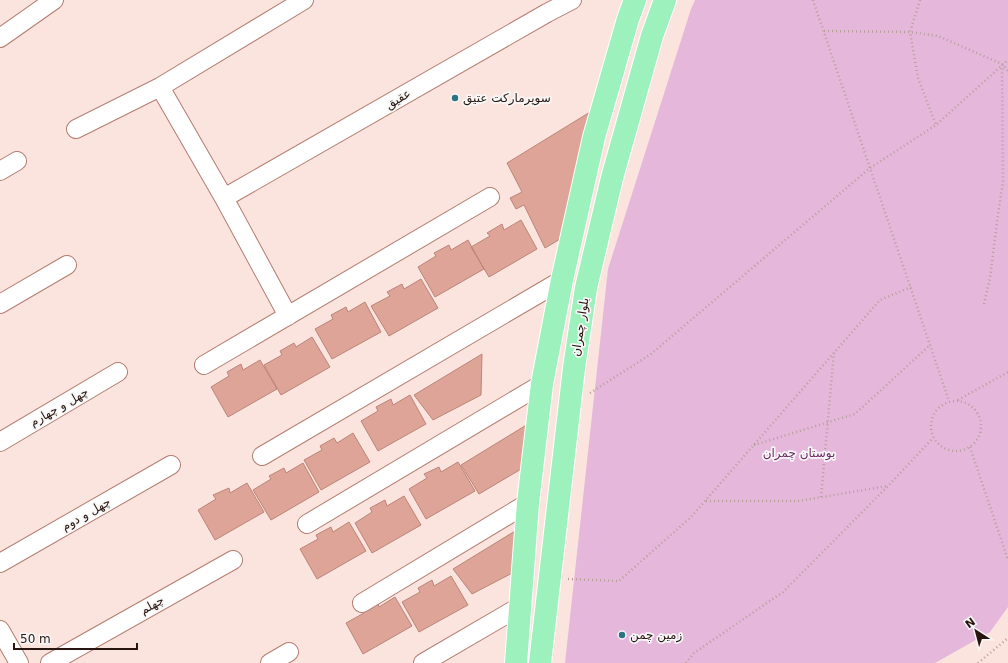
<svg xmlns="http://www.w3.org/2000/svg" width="1008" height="663" viewBox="0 0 1008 663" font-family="'DejaVu Sans',Vazirmatn,sans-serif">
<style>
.green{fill:#e4b7db}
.building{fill:#dda497;stroke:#bc8579}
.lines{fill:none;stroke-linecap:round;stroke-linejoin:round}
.minor-casing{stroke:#b37c70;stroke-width:20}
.major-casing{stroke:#fff;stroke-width:24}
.path{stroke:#b7a09a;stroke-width:2.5;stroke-dasharray:1 3;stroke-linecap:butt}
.minor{stroke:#fff;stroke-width:18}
.major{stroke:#9cf1bc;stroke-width:22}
.poi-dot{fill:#2d7381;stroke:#f7f7f7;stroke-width:1.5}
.labels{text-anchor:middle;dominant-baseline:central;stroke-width:3.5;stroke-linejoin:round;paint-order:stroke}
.poi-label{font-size:12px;fill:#291510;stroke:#f7f7f7;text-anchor:start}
.street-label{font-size:12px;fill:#291510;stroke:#f7f7f7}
.park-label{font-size:12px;fill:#712a68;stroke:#f7f7f7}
</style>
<rect width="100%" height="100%" fill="#fce4de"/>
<path class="green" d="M 695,0 L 1008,0 L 1008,607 L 990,632 L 935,663 L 565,663 L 608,269 L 691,9 Z"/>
<path class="building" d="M 595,109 L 567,235 L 545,248 L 524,205 L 516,209 L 510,198 L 522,192 L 507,163 Z
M 521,220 L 537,249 L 489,277 L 471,247 L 490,236 L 487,233 L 502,224 L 504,230 Z
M 468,240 L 484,269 L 435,297 L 418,267 L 436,256 L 434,253 L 449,245 L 451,250 Z
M 421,279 L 438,308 L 389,336 L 371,306 L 390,296 L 387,292 L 402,284 L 404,289 Z
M 365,302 L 381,332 L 332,359 L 315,329 L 333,319 L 331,315 L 346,307 L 348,312 Z
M 312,337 L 330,367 L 281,395 L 264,365 L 282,355 L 280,351 L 294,343 L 296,347 Z
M 482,354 L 481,395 L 433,420 L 414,395 Z
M 260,360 L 277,389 L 228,417 L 211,387 L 229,376 L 227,372 L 241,364 L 243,370 Z
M 410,395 L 426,424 L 378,451 L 361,421 L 378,411 L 376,407 L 391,399 L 393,405 Z
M 528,424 L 528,465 L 479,494 L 461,465 Z
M 353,433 L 370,462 L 321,490 L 304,460 L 322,450 L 320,446 L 334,438 L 337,443 Z
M 458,462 L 475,491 L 426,519 L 409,489 L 427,478 L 424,474 L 439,467 L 441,472 Z
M 303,463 L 319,492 L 271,520 L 253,490 L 271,479 L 269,476 L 284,468 L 286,473 Z
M 247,483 L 264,512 L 215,540 L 198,510 L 216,499 L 213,495 L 229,488 L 230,493 Z
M 404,496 L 421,525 L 372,553 L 355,523 L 372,512 L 370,508 L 385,500 L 387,506 Z
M 349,522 L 366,551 L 317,579 L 300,549 L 318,539 L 316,535 L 331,527 L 333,532 Z
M 520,528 L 520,569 L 472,594 L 453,569 Z
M 451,576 L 468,605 L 419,632 L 402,602 L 420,592 L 418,588 L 432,580 L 434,586 Z
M 395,597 L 412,626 L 363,654 L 346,623 L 364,613 L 362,609 L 377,601 L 379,607 Z"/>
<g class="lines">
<g class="minor-casing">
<path id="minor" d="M 0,38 L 54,0
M 160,87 L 224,198 L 288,316
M 76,129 L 160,87 L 304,0
M 0,171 L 17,161
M 224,198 L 547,13 L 572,0
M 0,304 L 67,265
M 204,365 L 490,197
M 0,442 L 118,372
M 262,456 L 562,280
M 307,524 L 542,384
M 0,563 L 171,465
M 362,603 L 528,503
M 0,630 L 19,663
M 50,663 L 233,560
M 270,663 L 289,652
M 423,663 L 519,607"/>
</g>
<g class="major-casing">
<path id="major" d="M 516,663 L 528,503 L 542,384 L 562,280 L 594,137 L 628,19 L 635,0
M 540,663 L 574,368 L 586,288 L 612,178 L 652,36 L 665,0"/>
</g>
<path class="path" d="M 813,0 L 949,401
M 920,0 L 910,32 L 918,78 L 936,125
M 824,31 L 910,32 L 938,36 L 1002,64 L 1008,71
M 984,304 L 990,278 L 998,214 L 1003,182 L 1002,65
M 590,393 L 651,354 L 870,168 L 936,125 L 1008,60
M 958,400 L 1008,372
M931 426a25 25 0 1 1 50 0a25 25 0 1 1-50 0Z
M 754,445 L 855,414 L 930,345
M 970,447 L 1008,560
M 821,497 L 834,352
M 706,501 L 799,501 L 887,486
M 568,579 L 619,581 L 691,517 L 880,300 L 911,287
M 686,663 L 694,653 L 783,592 L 888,486 L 933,438
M 978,663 L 1008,638"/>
<use href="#minor" class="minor"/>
<use href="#major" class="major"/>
</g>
<g class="poi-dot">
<circle cx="455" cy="98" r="4"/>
<circle cx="622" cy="635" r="4"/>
</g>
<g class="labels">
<g class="poi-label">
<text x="463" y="98">سوپرمارکت عتیق</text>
<text x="630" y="635">زمین چمن</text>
</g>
<g class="street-label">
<text transform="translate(398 99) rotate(-30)">عقیق</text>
<text transform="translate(580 327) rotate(-81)">بلوار چمران</text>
<text transform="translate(59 407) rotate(-30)">چهل و چهارم</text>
<text transform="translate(86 514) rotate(-30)">چهل و دوم</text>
<text transform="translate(152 605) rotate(-29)">چهلم</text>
</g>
<g class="park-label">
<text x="799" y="453">بوستان چمران</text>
</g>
</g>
<g transform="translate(976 631) rotate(324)" stroke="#f7f7f7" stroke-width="3" paint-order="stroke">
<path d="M0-3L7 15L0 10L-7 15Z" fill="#291510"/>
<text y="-6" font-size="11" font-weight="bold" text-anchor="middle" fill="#291510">N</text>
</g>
<path d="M14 643v6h123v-6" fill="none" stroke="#291510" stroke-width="2"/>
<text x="20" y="643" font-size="12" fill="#291510" stroke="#f7f7f7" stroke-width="3" paint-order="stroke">50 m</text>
</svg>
